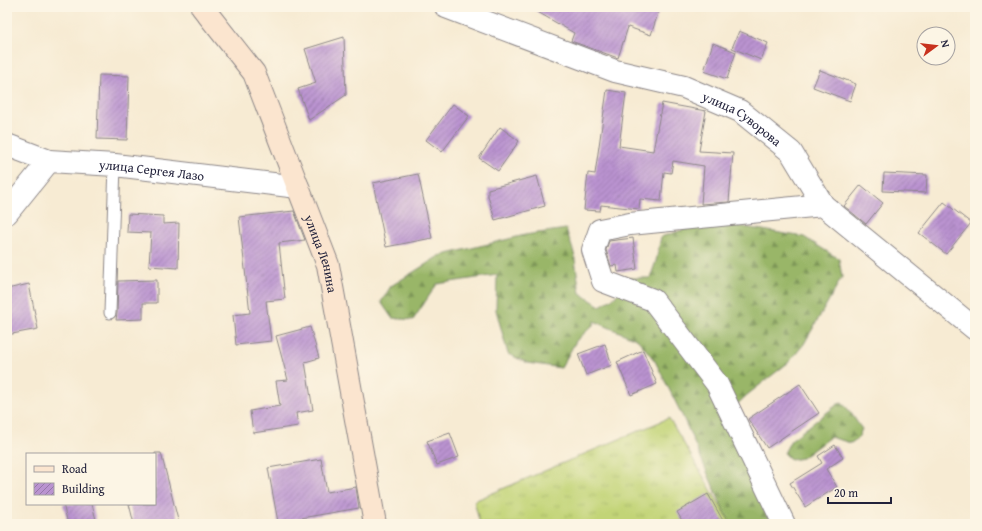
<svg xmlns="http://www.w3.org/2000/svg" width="982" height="531" viewBox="0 0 982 531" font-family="'Gentium Book Plus',serif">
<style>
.grass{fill:url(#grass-tufts);stroke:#727b59}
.forest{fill:url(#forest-firs);stroke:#5e6c52}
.building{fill:url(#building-hatch)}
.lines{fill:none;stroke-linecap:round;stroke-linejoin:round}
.lane-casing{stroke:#8c8687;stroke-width:13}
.street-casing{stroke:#8c8687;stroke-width:24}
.secondary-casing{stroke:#8c8687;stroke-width:24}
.lane{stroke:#fff;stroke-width:11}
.street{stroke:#fff;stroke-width:22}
.secondary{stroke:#fbe5cf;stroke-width:22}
.labels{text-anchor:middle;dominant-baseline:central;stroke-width:3;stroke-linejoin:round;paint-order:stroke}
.street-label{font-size:13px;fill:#22223b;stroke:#fcf5e5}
</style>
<defs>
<pattern id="grass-tufts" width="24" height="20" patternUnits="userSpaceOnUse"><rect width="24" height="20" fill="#c2d477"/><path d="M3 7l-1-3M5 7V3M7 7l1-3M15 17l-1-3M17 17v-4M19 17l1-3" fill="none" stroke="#a6b668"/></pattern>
<pattern id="forest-firs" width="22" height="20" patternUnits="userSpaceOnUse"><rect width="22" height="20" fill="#99b668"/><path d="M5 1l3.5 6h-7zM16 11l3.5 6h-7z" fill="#7c9457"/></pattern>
<pattern id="building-hatch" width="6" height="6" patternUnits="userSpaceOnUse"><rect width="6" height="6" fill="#ba93d0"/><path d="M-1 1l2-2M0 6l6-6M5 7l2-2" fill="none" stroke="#9778aa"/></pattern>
</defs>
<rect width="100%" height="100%" fill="#fcf5e5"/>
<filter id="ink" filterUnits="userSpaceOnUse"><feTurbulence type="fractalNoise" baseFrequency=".025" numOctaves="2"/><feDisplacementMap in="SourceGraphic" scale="8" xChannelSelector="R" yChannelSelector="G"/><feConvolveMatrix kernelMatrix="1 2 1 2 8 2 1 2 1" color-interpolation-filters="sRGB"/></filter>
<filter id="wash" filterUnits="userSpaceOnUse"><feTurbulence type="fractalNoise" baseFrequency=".012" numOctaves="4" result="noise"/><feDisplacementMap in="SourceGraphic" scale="16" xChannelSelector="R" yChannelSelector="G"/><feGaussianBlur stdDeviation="0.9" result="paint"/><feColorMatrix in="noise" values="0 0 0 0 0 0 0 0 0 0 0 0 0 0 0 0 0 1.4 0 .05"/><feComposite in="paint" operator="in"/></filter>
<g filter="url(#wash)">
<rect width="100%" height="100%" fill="#f7ebd3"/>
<path class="grass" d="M 669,418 L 731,524 L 480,524 L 474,501 Z"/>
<path class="forest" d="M 709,221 L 804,237 L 839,259 L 842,277 L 804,344 L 789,362 L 747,395 L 731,410 L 764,498 L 771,524 L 731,524 L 724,511 L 682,415 L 655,361 L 638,340 L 594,321 L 594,324 L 576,341 L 561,368 L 528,363 L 508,354 L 496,310 L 497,275 L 437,284 L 413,320 L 392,318 L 381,302 L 391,286 L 439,256 L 525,235 L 566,229 L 574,253 L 580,293 L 600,306 L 615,297 L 629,278 L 650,278 L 656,261 L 661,237 Z
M 842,403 C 851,411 855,420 862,429 L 858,438 L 851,443 L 830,437 L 802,458 L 791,460 L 784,453 L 791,440 L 838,404 Z"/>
<g id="blocks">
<path class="building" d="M 529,7 L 660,7 L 651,35 L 628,27 L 618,58 L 571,41 L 574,33 Z
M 739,31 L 768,43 L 761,60 L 732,48 Z
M 344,37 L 346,95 L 309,120 L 298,89 L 316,83 L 305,49 Z
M 713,43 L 736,52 L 727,79 L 704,71 Z
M 820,70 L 856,84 L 850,101 L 813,87 Z
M 99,75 L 129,76 L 127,140 L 97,139 Z
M 607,90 L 626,93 L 619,146 L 653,151 L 662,103 L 706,111 L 699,151 L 733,153 L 729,202 L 701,204 L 704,166 L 673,161 L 671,173 L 664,172 L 661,201 L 640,199 L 639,209 L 601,205 L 600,211 L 584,210 L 588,173 L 595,174 Z
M 453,104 L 469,116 L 442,152 L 426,140 Z
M 500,127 L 519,141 L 498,171 L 479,158 Z
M 884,173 L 927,175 L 926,193 L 883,191 Z
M 418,174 L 432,238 L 386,247 L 373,183 Z
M 537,176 L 545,206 L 495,220 L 488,196 L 488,189 Z
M 861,185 L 883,203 L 866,224 L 844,206 Z
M 944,202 L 971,223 L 946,254 L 919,233 Z
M 294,211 L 305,240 L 279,243 L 285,299 L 266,301 L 271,341 L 236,345 L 233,315 L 250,313 L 239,217 Z
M 128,214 L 163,216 L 163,224 L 179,223 L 178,268 L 149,266 L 151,233 L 127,232 Z
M 633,238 L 637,269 L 618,272 L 617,265 L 611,266 L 606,250 L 609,241 Z
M 157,280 L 157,303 L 143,303 L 143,319 L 116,320 L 117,313 L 118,281 Z
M 29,284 L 38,329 L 7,335 L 7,289 Z
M 310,327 L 319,358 L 305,362 L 313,410 L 296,413 L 298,426 L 253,433 L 250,411 L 280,406 L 276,381 L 288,380 L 276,336 Z
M 605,344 L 612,365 L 586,375 L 578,354 Z
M 643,350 L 657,384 L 631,395 L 617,362 Z
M 800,384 L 819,413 L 767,448 L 748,419 Z
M 450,433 L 459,457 L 437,465 L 427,441 Z
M 835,445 L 843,458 L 826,469 L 837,487 L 805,507 L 790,483 L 822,463 L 818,456 Z
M 155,453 L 161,453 L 179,524 L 134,524 L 129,504 L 155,504 Z
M 321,459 L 327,492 L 356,487 L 359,508 L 278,522 L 268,468 Z
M 708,494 L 725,524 L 684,524 L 677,512 Z
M 63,504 L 92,504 L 97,524 L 68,524 Z"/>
</g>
</g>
<g filter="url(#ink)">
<use href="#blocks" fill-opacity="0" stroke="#8c8687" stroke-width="1"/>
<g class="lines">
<g class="lane-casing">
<path id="lane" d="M 110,313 L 115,165"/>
</g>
<g class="street-casing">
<g id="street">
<path id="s1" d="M 446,7 L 615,71 L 684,87 L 740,111 L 791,152 L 823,205 L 975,329"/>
<path id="s2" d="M 7,145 L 49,161 L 115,165 L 298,187"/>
<path d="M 7,213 L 49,161"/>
<path d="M 784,524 L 717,384 L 653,300 L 603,281 L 593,250 L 600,230 L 630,224 L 823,205"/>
</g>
</g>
<g class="secondary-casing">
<g id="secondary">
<path id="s3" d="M 202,7 L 254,73 L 328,265 L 375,524"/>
</g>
</g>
<use href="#lane" class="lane"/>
<use href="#street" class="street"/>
<use href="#secondary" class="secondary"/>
</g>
</g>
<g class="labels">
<g class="street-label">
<text stroke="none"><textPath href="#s1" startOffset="318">улица Суворова</textPath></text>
<text stroke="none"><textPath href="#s2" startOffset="148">улица Сергея Лазо</textPath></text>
<text stroke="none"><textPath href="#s3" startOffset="277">улица Ленина</textPath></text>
</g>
</g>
<rect width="982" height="531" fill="none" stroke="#fcf5e5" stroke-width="24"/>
<rect x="26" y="453" width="130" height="52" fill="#fcf5e5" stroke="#a5a1a1"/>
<rect x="34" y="466" width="20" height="6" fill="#fbe5cf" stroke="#a5a1a1"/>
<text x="62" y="473" font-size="12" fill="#22223b">Road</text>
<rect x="34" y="483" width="20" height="12" fill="url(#building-hatch)" stroke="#a5a1a1"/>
<text x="62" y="493" font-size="12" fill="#22223b">Building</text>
<g transform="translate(936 46) rotate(75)"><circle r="19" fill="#fcf5e5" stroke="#a5a1a1"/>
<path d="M0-3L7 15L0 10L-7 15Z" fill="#c8321e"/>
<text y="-6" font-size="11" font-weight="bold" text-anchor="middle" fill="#22223b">N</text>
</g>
<path d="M828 497v6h63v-6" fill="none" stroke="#22223b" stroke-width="2"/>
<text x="834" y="497" font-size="12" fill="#22223b" stroke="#fcf5e5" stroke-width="3" paint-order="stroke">20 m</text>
</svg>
